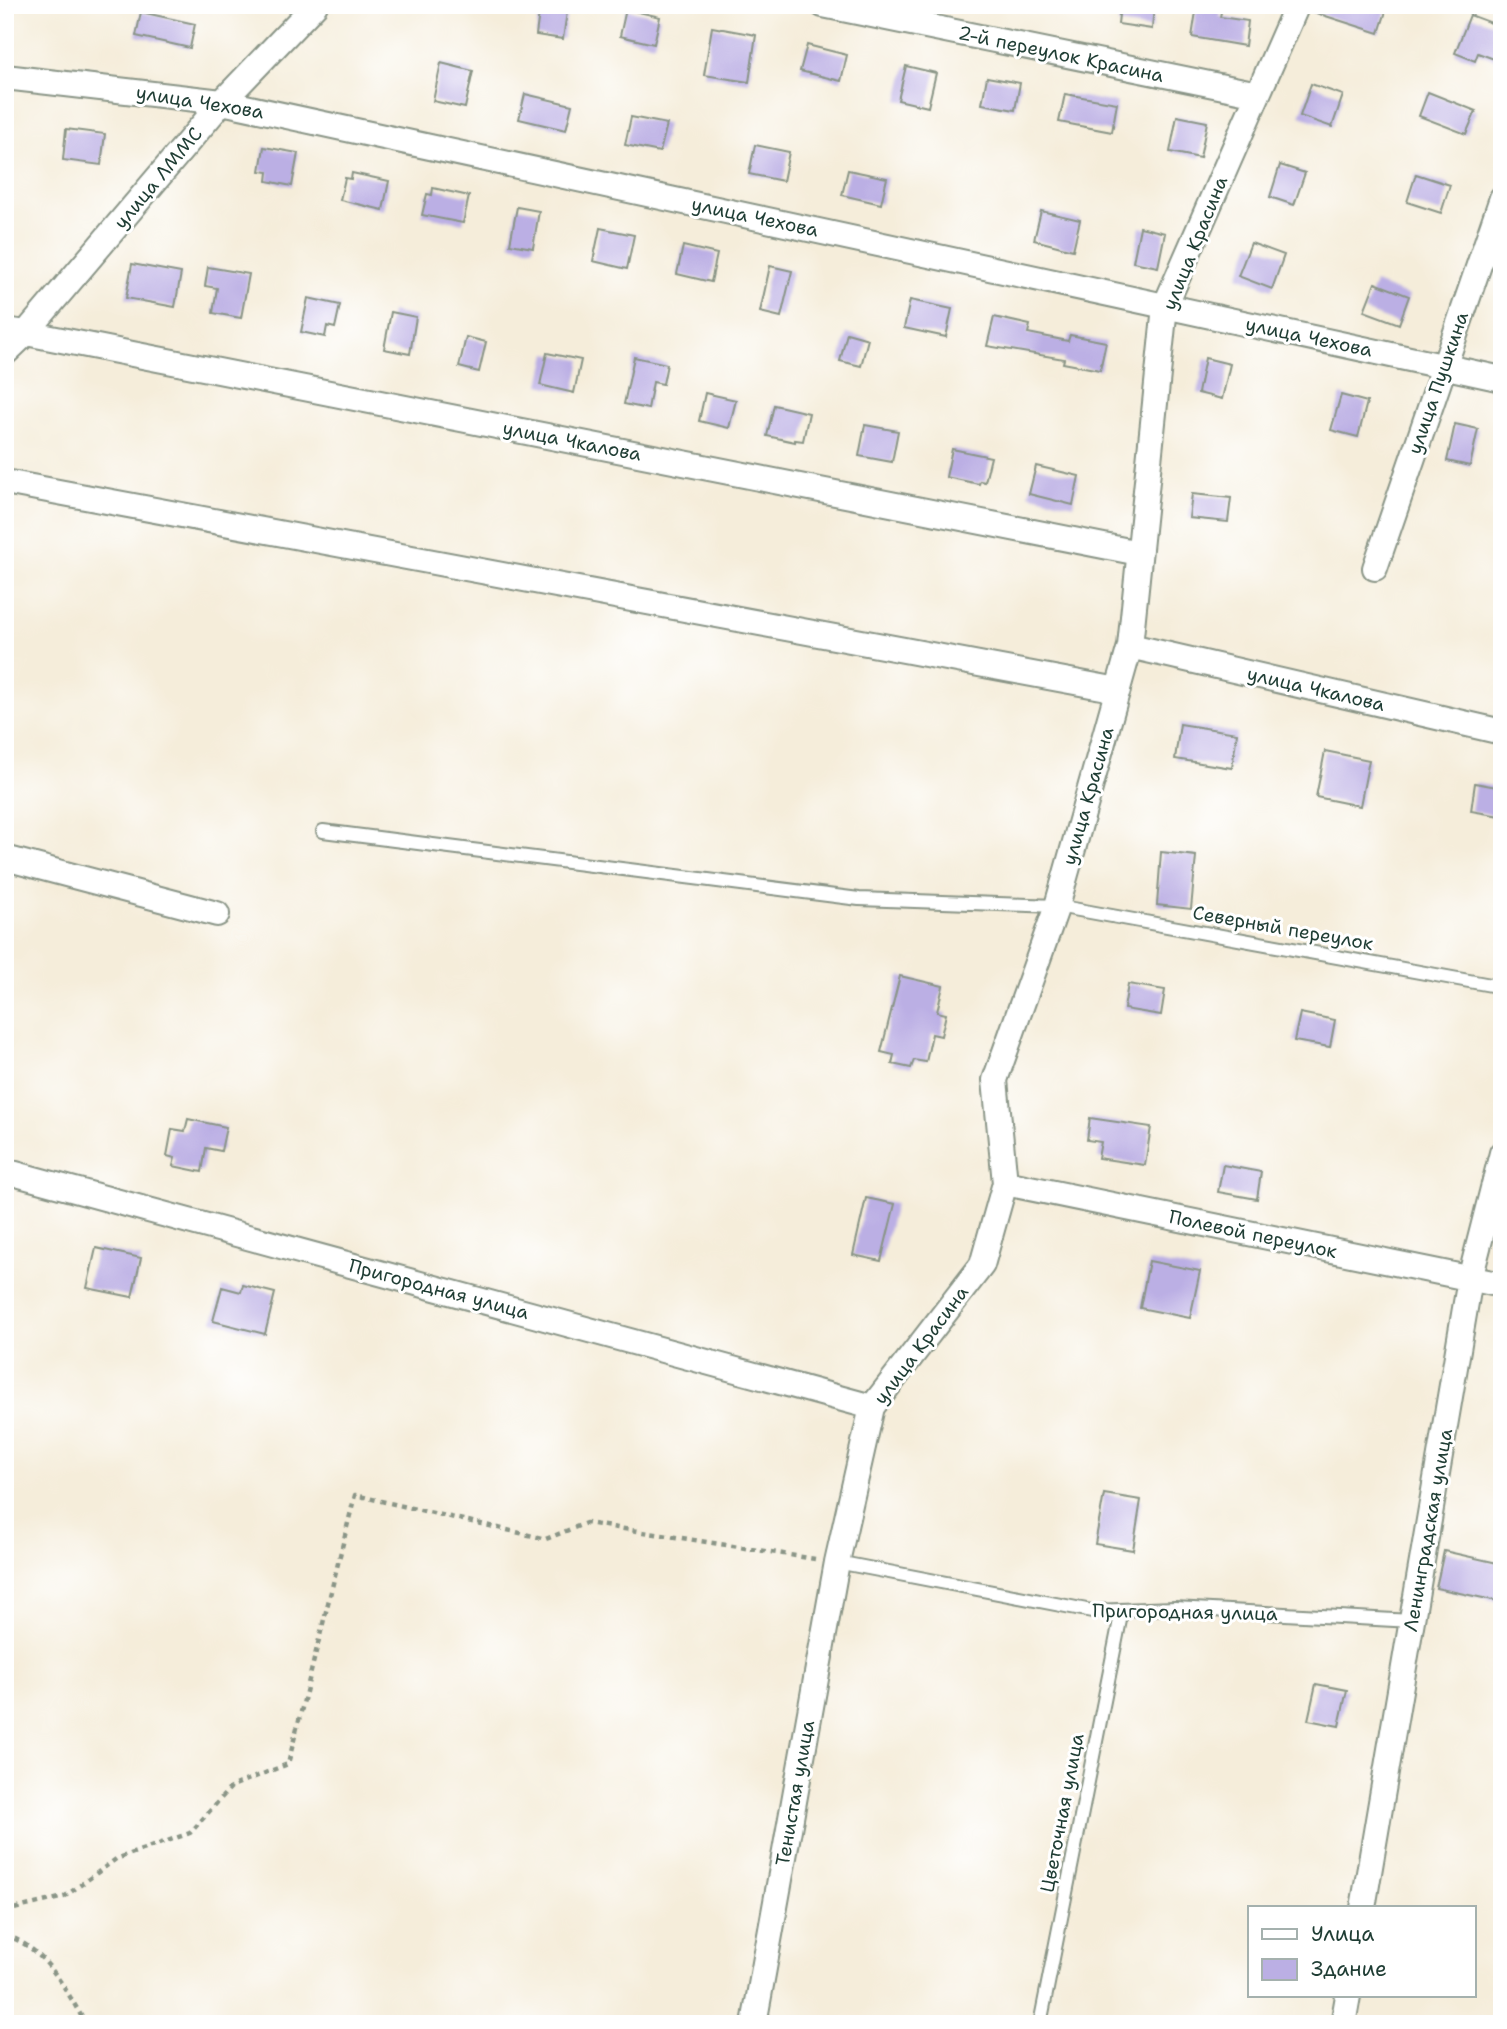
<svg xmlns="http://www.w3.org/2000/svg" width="1507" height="2029" viewBox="0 0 1507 2029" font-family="'Shantell Sans',sans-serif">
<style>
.building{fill:#bbafe4}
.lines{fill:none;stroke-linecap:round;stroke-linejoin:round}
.service-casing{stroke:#8a9587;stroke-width:16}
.minor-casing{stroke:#8a9587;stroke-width:28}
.path{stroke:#8a9587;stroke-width:4.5;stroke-dasharray:5 5;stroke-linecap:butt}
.service{stroke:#fff;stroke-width:12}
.minor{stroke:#fff;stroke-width:24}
.labels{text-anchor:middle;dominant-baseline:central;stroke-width:6;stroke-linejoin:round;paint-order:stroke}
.street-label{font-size:19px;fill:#1f3d34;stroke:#fff}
</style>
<rect width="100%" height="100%" fill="#fff"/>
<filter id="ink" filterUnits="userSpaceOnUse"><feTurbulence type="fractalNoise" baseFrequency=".0143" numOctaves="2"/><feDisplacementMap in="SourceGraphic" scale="14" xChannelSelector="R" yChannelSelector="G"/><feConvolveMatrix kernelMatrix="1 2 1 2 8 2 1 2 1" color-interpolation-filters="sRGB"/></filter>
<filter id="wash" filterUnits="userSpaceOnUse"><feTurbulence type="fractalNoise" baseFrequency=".00686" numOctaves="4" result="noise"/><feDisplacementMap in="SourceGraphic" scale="28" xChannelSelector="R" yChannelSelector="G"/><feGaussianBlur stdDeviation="1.57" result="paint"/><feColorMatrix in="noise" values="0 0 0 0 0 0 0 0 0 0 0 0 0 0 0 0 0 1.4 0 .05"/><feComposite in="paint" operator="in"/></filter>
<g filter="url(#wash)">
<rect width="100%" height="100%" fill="#f5edda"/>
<g id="blocks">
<path class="building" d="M 540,5 L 568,5 L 563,39 L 536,35 Z
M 1120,5 L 1154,5 L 1152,29 L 1118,24 Z
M 1197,5 L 1222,7 L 1220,17 L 1248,21 L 1245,46 L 1192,37 Z
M 1312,5 L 1388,5 L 1379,33 L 1310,11 Z
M 626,9 L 660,17 L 654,44 L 620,36 Z
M 141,12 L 195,24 L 190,48 L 136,36 Z
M 1470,15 L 1502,27 L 1502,38 L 1494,59 L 1478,53 L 1475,61 L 1455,53 Z
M 712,27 L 756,35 L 749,82 L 704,75 Z
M 807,45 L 847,55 L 841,81 L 800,71 Z
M 441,63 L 473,71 L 465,108 L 433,101 Z
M 906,66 L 936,73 L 928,107 L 898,100 Z
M 987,77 L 1020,83 L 1015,110 L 982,104 Z
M 1311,84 L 1343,95 L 1332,127 L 1300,116 Z
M 1428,92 L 1476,111 L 1466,134 L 1419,116 Z
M 525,94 L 572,105 L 566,130 L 519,119 Z
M 1065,94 L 1117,103 L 1112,132 L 1059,122 Z
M 1177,116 L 1207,122 L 1200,158 L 1170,152 Z
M 631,117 L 667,124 L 660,152 L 625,145 Z
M 66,129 L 105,134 L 101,165 L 63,160 Z
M 755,145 L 789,152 L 783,181 L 749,174 Z
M 264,147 L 298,153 L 292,186 L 267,181 L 268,172 L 260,171 Z
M 1280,165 L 1305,173 L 1294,205 L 1270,197 Z
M 848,170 L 887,178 L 881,204 L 842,195 Z
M 352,173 L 389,181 L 383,210 L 340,200 L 345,178 L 351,179 Z
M 1416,174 L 1450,185 L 1441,213 L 1407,202 Z
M 433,188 L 469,196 L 463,223 L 422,215 L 427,194 L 432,195 Z
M 517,207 L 539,211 L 533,248 L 510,244 Z
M 1041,211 L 1080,220 L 1073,250 L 1034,240 Z
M 1140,227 L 1165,233 L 1158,267 L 1133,262 Z
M 600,228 L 634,235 L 627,269 L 593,261 Z
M 1251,243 L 1284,255 L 1272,289 L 1238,276 Z
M 683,246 L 717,254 L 711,282 L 677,274 Z
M 132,264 L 181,273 L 175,307 L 126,298 Z
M 770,266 L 792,271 L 781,317 L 760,312 Z
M 208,267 L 249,274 L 241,318 L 213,313 L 217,288 L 205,286 Z
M 1375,283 L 1409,296 L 1399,324 L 1364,311 Z
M 308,298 L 340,305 L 335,328 L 327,326 L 325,337 L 301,332 Z
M 910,300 L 952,309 L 946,337 L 904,328 Z
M 391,312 L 416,317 L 410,354 L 384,349 Z
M 994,317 L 1030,325 L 1028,333 L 1068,341 L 1070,335 L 1106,342 L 1100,370 L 1063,363 L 1064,359 L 987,346 Z
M 847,333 L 868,339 L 861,366 L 840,361 Z
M 466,337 L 486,342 L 479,372 L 459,367 Z
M 547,353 L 581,360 L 574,393 L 540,385 Z
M 634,357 L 667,364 L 663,384 L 653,382 L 648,409 L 624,404 Z
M 1205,358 L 1230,364 L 1222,399 L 1198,393 Z
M 705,393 L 736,400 L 729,428 L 699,421 Z
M 1341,395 L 1367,402 L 1358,437 L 1331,430 Z
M 774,405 L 809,413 L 803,441 L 795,440 L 795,442 L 767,436 Z
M 1455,424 L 1478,429 L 1470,466 L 1447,461 Z
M 865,425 L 898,431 L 892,462 L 859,456 Z
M 952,449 L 991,457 L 985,482 L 980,481 L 979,484 L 946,477 Z
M 1036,466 L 1079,476 L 1073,505 L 1029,494 Z
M 1192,494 L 1231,498 L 1228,522 L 1189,518 Z
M 1180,724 L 1237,733 L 1232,768 L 1175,759 Z
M 1325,751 L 1369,760 L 1360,806 L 1316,797 Z
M 1475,783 L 1502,788 L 1500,816 L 1471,811 Z
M 1161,852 L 1196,856 L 1191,909 L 1157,905 Z
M 900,976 L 943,986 L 937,1012 L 946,1014 L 941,1036 L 932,1034 L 926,1062 L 914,1060 L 911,1068 L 892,1064 L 894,1055 L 881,1052 Z
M 1128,984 L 1165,990 L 1161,1015 L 1124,1009 Z
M 1300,1013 L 1335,1020 L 1330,1047 L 1294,1041 Z
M 1090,1118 L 1151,1127 L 1145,1165 L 1098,1158 L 1101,1142 L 1087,1140 Z
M 188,1119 L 226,1127 L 221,1151 L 206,1148 L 202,1172 L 173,1166 L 175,1158 L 167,1156 L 172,1129 L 185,1131 Z
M 1223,1165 L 1261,1172 L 1257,1199 L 1218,1192 Z
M 866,1198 L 895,1204 L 881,1261 L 853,1255 Z
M 96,1248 L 141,1258 L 132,1297 L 87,1288 Z
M 1149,1261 L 1200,1271 L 1190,1318 L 1140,1308 Z
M 243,1285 L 275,1293 L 265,1334 L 213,1321 L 222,1287 L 241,1292 Z
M 1104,1494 L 1141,1500 L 1133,1550 L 1095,1544 Z
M 1444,1551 L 1502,1564 L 1502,1602 L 1436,1588 Z
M 1316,1684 L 1347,1690 L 1339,1726 L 1308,1720 Z"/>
</g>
</g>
<g filter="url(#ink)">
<use href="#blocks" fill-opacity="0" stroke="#8a9587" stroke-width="2"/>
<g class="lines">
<g class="service-casing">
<path id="service" d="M 323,831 L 859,899 L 1057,906 L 1502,987
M 837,1562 L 1092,1611 L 1175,1608 L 1412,1621
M 1040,2024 L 1122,1610"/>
</g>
<g class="minor-casing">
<path id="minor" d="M 823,5 L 1258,94
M 5,77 L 222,102 L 1502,379
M 5,330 L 26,333 L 1139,553
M 5,353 L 26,333 L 222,102 L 315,5
M 5,482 L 1118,690
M 1375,568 L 1502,198
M 1130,646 L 1502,732
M 5,858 L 217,914
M 5,1171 L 872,1407
M 1005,1183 L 1502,1285
M 1363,1908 L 1470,1279 L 1502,1153
M 754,2024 L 837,1562 L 872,1407 L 982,1265 L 1005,1183 L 995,1080 L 1057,906 L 1130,646 L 1165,306 L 1297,5
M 1343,2024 L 1348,1996"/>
</g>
<path class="path" d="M 5,1911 L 64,1897 L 116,1859 L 190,1833 L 232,1786 L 288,1764 L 355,1495 L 546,1539 L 586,1523 L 815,1559
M 5,1935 C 46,1948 65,1989 86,2024"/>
<use href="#service" class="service"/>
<use href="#minor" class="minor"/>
</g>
</g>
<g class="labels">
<g class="street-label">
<text transform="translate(1061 54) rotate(12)">2-й переулок Красина</text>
<text transform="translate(200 102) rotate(9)">улица Чехова</text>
<text transform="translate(158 178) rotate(-50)">улица ЛММС</text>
<text transform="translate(755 217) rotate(12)">улица Чехова</text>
<text transform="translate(1195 243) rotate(-68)">улица Красина</text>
<text transform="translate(1309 337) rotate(12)">улица Чехова</text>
<text transform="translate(1438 383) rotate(-71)">улица Пушкина</text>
<text transform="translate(572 441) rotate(11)">улица Чкалова</text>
<text transform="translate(1316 689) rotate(13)">улица Чкалова</text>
<text transform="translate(1088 796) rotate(-74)">улица Красина</text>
<text transform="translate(1283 928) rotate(10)">Северный переулок</text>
<text transform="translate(1253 1234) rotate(12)">Полевой переулок</text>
<text transform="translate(439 1289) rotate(15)">Пригородная улица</text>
<text transform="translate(921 1345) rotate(-53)">улица Красина</text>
<text transform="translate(1428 1530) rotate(-80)">Ленинградская улица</text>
<text transform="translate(1185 1612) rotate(1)">Пригородная улица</text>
<text transform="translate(795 1793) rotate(-80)">Тенистая улица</text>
<text transform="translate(1062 1813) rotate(-79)">Цветочная улица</text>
</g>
</g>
<rect width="1507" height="2029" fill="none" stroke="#fff" stroke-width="28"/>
<rect x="1248" y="1906" width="228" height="91" fill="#ffffff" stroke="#a5b1ae" stroke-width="2"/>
<rect x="1262" y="1929" width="35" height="10" fill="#ffffff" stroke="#a5b1ae" stroke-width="2"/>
<text x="1311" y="1941" font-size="21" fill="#1f3d34">Улица</text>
<rect x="1262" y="1959" width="35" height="21" fill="#bbafe4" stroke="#a5b1ae" stroke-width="2"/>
<text x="1311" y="1976" font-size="21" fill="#1f3d34">Здание</text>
</svg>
